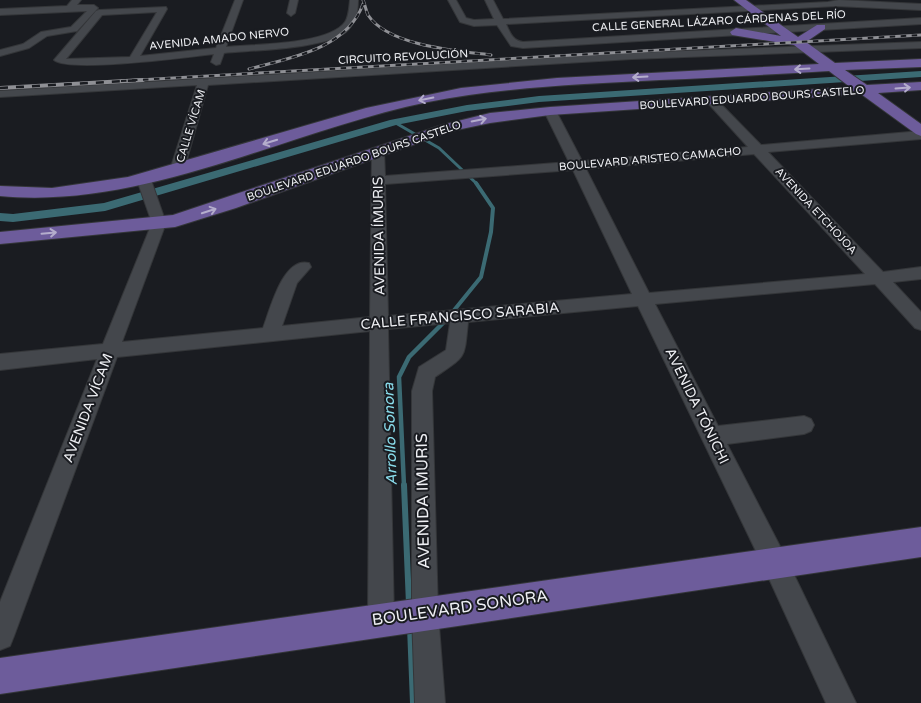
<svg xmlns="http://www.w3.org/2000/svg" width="921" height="703" viewBox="0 0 921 703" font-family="'Varela Round',sans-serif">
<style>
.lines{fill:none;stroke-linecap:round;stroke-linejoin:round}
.stream-far3{stroke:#3b6a73;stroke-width:3}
.stream-far2{stroke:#3b6a73;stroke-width:4}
.stream-far1{stroke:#3b6a73;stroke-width:4.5}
.stream{stroke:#3b6a73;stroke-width:6}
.canal{fill:#3b6a73;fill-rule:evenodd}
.minor-casing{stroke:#343639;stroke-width:2}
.major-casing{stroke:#343639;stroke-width:2}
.minor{fill:#44474c;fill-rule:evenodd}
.major{fill:#6d5c9b;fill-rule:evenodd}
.rail-far1-casing{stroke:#8f9095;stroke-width:3}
.rail-casing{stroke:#8f9095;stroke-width:4}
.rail-far1{stroke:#1a1c21;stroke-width:2;stroke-dasharray:5.5;stroke-linecap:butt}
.rail{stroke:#1a1c21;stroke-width:2.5;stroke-dasharray:8;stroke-linecap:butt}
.oneway{stroke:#b4adcc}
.labels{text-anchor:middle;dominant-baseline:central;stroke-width:4;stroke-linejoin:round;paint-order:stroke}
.far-street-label{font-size:11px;fill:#eff0f4;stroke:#1a1c21}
.street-label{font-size:14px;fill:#eff0f4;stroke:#1a1c21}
.water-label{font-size:15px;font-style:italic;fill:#8addec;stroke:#1a1c21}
.near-street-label{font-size:16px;fill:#eff0f4;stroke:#1a1c21}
</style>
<rect width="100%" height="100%" fill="#1a1c21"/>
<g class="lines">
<path class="stream-far3" d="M 394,122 L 439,148 L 477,184"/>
<path class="stream-far2" d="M 451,314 L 481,277 L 491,232 L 493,208 L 476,183"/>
<path class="stream-far1" d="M 404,486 L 399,377 L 409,357 L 446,320"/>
<path class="stream" d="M 404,485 L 409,604
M 410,627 L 413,703"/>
<path class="canal" d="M 921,71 L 921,77 L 539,102 L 467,111 L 396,125 L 105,211 L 13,222 L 0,221 L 0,213 L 13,214 L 104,203 L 390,120 L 467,105 L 539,96 Z"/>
<g class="minor-casing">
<path id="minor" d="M 72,0 L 81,0 L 77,5 L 94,5 L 98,8 L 77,31 L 47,36 L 29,48 L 0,56 L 0,50 L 23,44 L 41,32 L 71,27 L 87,11 L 0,15 L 0,9 L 67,6 Z
M 235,0 L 243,0 L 226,47 C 253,44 329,45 345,22 C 349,16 349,8 350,0 L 358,0 C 358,12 356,23 346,32 C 324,49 254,50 224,53 L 220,64 L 216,65 L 211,62 L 214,54 C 189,57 69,73 54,60 L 96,11 L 99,10 L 166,7 L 167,9 L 140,56 L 216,48 ZM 157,12 L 130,57 L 66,59 L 102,15 Z
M 290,0 L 298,0 L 295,13 L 291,16 L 287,13 Z
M 448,0 L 456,0 L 466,18 L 474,20 L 494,19 L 485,0 L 493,0 L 503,19 L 828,2 L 839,0 L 921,4 L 921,10 L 836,6 L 506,24 C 510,33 513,41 523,42 L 921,18 L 921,24 L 523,48 L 511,46 L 497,25 L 474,26 L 460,22 Z
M 921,42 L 921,48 L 632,59 L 208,85 L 184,170 L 177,174 L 170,170 L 197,85 L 0,97 L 0,91 L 632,53 Z
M 711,97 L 715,98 L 761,145 L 921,131 L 921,139 L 768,152 L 883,272 L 921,267 L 921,279 L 893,282 L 921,312 L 921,330 L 915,328 L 875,284 L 655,304 L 718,426 L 804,416 L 811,419 L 814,425 L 811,431 L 804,434 L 727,444 L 784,554 L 856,703 L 826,703 L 766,572 L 638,306 L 468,322 C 464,360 467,355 435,377 L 432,391 L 438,613 L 445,703 L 415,703 L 412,613 L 412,391 L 419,367 L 446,350 L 450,323 L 388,329 L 394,620 L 390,629 L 381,633 L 372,629 L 368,620 L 370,331 L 117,357 L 14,636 L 10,646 L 0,650 L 0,602 L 97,359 L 0,370 L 0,354 L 103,344 L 152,223 L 137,180 L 139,177 L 149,177 L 151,180 L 166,223 L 122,342 L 263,328 C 270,310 283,256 309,263 L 311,267 L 297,283 L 282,326 L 370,317 L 372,151 L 373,148 L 383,148 L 384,151 L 385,176 L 569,162 L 544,111 L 550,108 L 556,111 L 582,161 L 748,147 L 707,102 L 705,100 ZM 754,154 L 865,274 L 649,293 L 586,169 ZM 573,170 L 632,294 L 388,316 L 385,184 Z"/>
</g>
<g class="major-casing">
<path id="major" d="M 734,0 L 746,0 L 798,37 L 817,25 L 825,25 L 825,29 L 806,42 L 835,63 L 921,59 L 921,67 L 845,70 L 867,85 L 921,82 L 921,90 L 878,93 L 921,124 L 921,136 L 916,134 L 861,94 L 550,115 L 490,123 L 452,131 L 236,208 L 175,227 L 0,244 L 0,232 L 173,215 L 442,125 L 490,113 L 550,107 L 850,87 L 829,71 C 773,74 716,78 660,80 C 583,84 504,87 428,102 C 287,131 145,210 0,196 L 0,186 L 52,188 L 128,177 L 366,108 L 461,88 L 557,78 L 819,64 L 794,45 L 732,35 L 730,32 L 736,28 L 781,36 Z
M 921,527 L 921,557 L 0,694 L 0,658 Z"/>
</g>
<use href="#minor" class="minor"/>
<use href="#major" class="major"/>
<g class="rail-far1-casing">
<path id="rail-far1" d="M 363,0 C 365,4 366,11 368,15 C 388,46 458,51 491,55
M 249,69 C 290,58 347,49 363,4
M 121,81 L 921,35"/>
</g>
<g class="rail-casing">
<path id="rail" d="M 0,88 L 143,80"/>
</g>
<use href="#rail-far1" class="rail-far1"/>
<use href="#rail" class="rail"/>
</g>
<defs><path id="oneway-shaft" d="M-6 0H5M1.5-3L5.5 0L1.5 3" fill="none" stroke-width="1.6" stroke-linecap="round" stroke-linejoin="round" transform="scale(1.25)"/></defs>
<g class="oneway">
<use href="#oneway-shaft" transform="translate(802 69) rotate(177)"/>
<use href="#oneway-shaft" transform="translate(640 77) rotate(177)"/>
<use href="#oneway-shaft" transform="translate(903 88) rotate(-4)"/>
<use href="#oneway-shaft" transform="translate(426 99) rotate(169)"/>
<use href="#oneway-shaft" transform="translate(479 120) rotate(-11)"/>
<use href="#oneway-shaft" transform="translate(270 142) rotate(163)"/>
<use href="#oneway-shaft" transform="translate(209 211) rotate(-18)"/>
<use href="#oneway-shaft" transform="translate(49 233) rotate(-5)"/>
</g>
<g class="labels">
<g class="far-street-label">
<text transform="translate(719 21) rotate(-3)">CALLE GENERAL LÁZARO CÁRDENAS DEL RÍO</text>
<text transform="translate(219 39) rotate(-6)">AVENIDA AMADO NERVO</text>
<text transform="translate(403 57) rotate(-3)">CIRCUITO REVOLUCIÓN</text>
<text transform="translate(752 98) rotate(-4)">BOULEVARD EDUARDO BOURS CASTELO</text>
<text transform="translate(191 126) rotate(-73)">CALLE VÍCAM</text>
<text transform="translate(650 159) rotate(-5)">BOULEVARD ARISTEO CAMACHO</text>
<text transform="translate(354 161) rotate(-19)">BOULEVARD EDUARDO BOURS CASTELO</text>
<text transform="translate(816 211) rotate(47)">AVENIDA ETCHOJOA</text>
</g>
<g class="street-label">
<text transform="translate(379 236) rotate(-91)">AVENIDA ÍMURIS</text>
<text transform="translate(460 316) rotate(-5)">CALLE FRANCISCO SARABIA</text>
<text transform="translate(697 406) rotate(64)">AVENIDA TÓNICHI</text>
<text transform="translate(88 408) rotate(-69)">AVENIDA VÍCAM</text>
</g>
<g class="water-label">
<text transform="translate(390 434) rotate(-92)">Arrollo Sonora</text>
</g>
<g class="near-street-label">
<text transform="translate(423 501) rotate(-91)">AVENIDA IMURIS</text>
<text transform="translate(460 608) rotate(-8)">BOULEVARD SONORA</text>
</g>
</g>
</svg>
